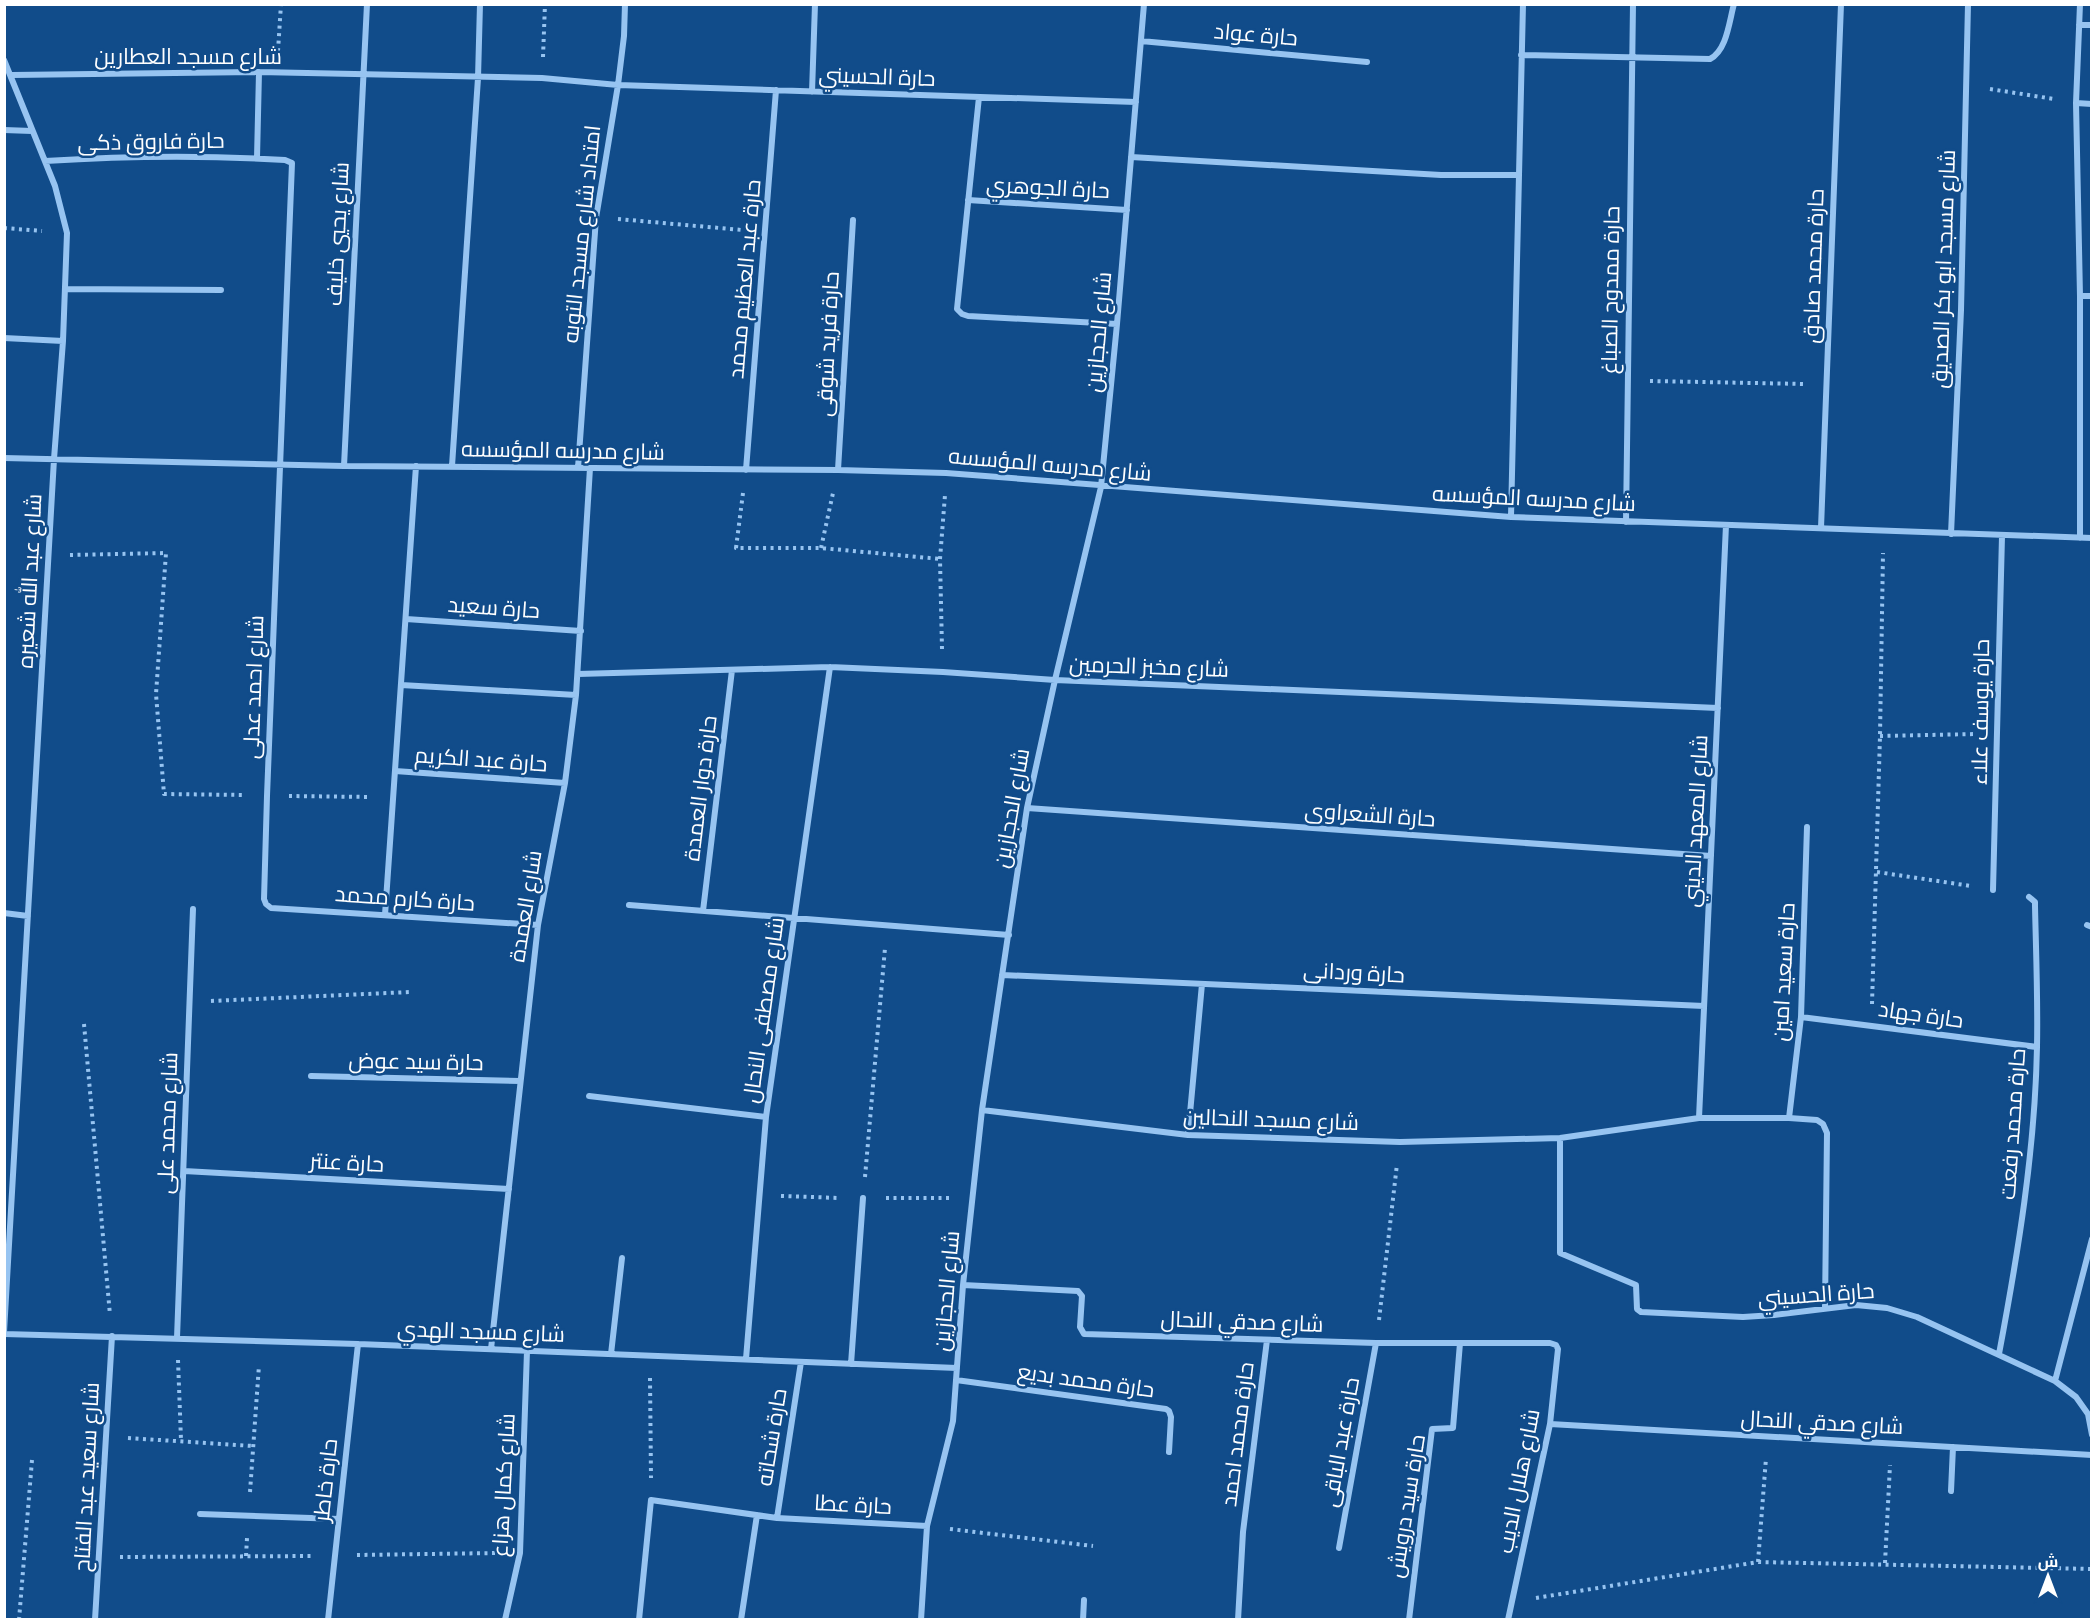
<svg xmlns="http://www.w3.org/2000/svg" width="2096" height="1624" viewBox="0 0 2096 1624" font-family="'PT Sans Narrow',Cairo,sans-serif">
<style>
.lines{fill:none;stroke-linecap:round;stroke-linejoin:round}
.path{stroke:#97c4f1;stroke-width:4;stroke-dasharray:3 4.5;stroke-linecap:butt}
.minor{stroke:#97c4f1;stroke-width:6}
.labels{text-anchor:middle;dominant-baseline:central;stroke-width:5;stroke-linejoin:round;paint-order:stroke}
.street-label{font-size:22px;fill:#fff;stroke:#114c8a}
</style>
<rect width="100%" height="100%" fill="#114c8a"/>
<g class="lines">
<path class="path" d="M 278,51 L 281,4
M 543,57 L 545,4
M 1990,89 L 2054,99
M 618,219 L 742,230
M 4,228 L 42,231
M 1650,381 L 1805,384
M 743,493 L 736,548 L 821,548 L 940,559
M 821,548 L 833,493
M 70,555 L 166,553 L 156,694 L 164,794 L 245,795
M 942,649 L 940,559 L 945,495
M 1880,736 L 1976,734
M 289,796 L 371,797
M 1877,872 L 1971,886
M 211,1001 L 410,992
M 1872,1004 L 1880,736 L 1883,553
M 84,1024 L 110,1315
M 865,1177 L 885,948
M 781,1196 L 840,1198
M 886,1198 L 951,1198
M 1379,1320 L 1397,1164
M 178,1360 L 181,1440
M 650,1378 L 651,1478
M 128,1438 L 253,1446
M 250,1492 L 259,1365
M 950,1529 L 1093,1546
M 357,1555 L 497,1553
M 246,1556 L 247,1538
M 120,1557 L 314,1556
M 1758,1562 L 1766,1458
M 1885,1563 L 1890,1465
M 1536,1598 L 1758,1562 L 2092,1569
M 19,1620 L 32,1460"/>
<path class="minor" d="M 2079,25 L 2092,25
M 1141,41 L 1367,62
M 1521,55 L 1710,59 C 1727,50 1729,22 1734,4
M 4,60 L 55,186 L 67,233 L 63,341 L 54,459 L 4,1332
M 12,75 L 259,72 L 542,78 L 618,85 L 1136,102
M 812,92 L 815,4
M 979,97 L 957,309 L 962,314 L 968,316 L 1117,324
M 2076,103 L 2092,104
M 4,130 L 32,131
M 1131,157 L 1441,175 L 1518,175
M 257,158 L 259,72
M 45,161 C 125,156 204,155 285,160 L 292,163 L 267,796 L 264,899 L 266,904 L 271,908 L 538,925
M 968,200 L 1127,210
M 65,289 L 221,290
M 2080,296 L 2092,296
M 4,338 L 63,341
M 4,458 L 344,466 L 838,470 L 946,473 L 1511,517 L 2092,538
M 344,466 L 367,4
M 452,466 L 478,78 L 480,4
M 578,468 L 596,218 L 618,85 L 624,36 L 625,4
M 746,470 L 776,90
M 838,470 L 853,220
M 1511,517 L 1523,4
M 1626,522 L 1633,4
M 1821,528 L 1841,4
M 1951,534 L 1961,310 L 1968,4
M 2080,538 L 2080,296 L 2076,103 L 2080,4
M 406,619 L 581,631
M 578,674 L 830,667 L 943,672 L 1055,680 L 1718,708
M 401,685 L 576,695
M 395,771 L 565,783
M 1027,808 L 1711,856
M 1993,890 L 2002,536
M 629,905 L 1009,935
M 703,911 L 732,670
M 4,913 L 28,916
M 385,915 L 416,466
M 2087,925 L 2092,927
M 1002,975 L 1704,1006
M 1801,1017 L 2037,1047
M 311,1076 L 520,1081
M 589,1096 L 766,1117
M 982,1110 L 1188,1135 L 1400,1142 L 1560,1138 L 1699,1118 L 1789,1118 L 1817,1120 L 1823,1124 L 1827,1133 L 1825,1308
M 1699,1118 L 1726,525
M 1789,1118 L 1801,1017 L 1807,827
M 1188,1135 L 1202,984
M 1560,1138 L 1560,1253 L 1636,1285 L 1637,1309 L 1641,1312 L 1743,1317 L 1774,1315 L 1856,1305 L 1887,1308 L 1917,1317 L 2055,1381 L 2076,1397 L 2088,1414 L 2092,1435
M 184,1171 L 509,1189
M 963,1285 L 1078,1291 L 1082,1296 L 1080,1327 L 1084,1334 L 1376,1343 L 1550,1343 L 1556,1345 L 1558,1349 L 1550,1424 L 1508,1620
M 4,1334 L 358,1344 L 957,1368
M 177,1338 L 193,909
M 491,1349 L 538,925 L 565,783 L 576,695 L 590,468
M 611,1354 L 622,1258
M 1999,1354 C 2018,1253 2035,1151 2037,1047 C 2038,1000 2036,953 2035,906 L 2035,902 L 2029,897
M 746,1359 L 766,1117 L 830,667
M 851,1364 L 863,1198
M 956,1380 L 1166,1409 L 1169,1411 L 1171,1417 L 1169,1452
M 2055,1381 L 2092,1239
M 1550,1424 L 2092,1455
M 1951,1491 L 1953,1447
M 200,1514 L 339,1519
M 777,1518 L 801,1362
M 1339,1548 L 1376,1343
M 95,1620 L 112,1336
M 328,1620 L 358,1344
M 505,1620 L 520,1553 L 527,1351
M 639,1620 L 651,1500 L 777,1518 L 927,1526
M 741,1620 L 757,1515
M 921,1620 L 927,1526 L 953,1421 L 963,1285 L 982,1110 L 1027,808 L 1055,680 L 1101,487 L 1117,324 L 1144,4
M 1083,1620 L 1084,1600
M 1238,1620 L 1243,1532 L 1267,1340
M 1409,1620 L 1432,1429 L 1453,1428 L 1460,1343"/>
</g>
<g class="labels">
<g class="street-label">
<text transform="translate(1256 34) rotate(5)">حارة عواد</text>
<text x="188" y="56">شارع مسجد العطارين</text>
<text transform="translate(877 76) rotate(2)">حارة الحسيني</text>
<text transform="translate(151 141) rotate(-1)">حارة فاروق ذكى</text>
<text transform="translate(1048 187) rotate(3)">حارة الجوهري</text>
<text transform="translate(337 234) rotate(-87)">شارع يحيي خليف</text>
<text transform="translate(581 234) rotate(-84)">امتداد شارع مسجد التوبه</text>
<text transform="translate(1813 266) rotate(-88)">حارة محمد صادق</text>
<text transform="translate(1943 269) rotate(-88)">شارع مسجد ابو بكر الصديق</text>
<text transform="translate(744 279) rotate(-85)">حارة عبد العظيم محمد</text>
<text transform="translate(1610 290) rotate(-89)">حارة ممدوح الصباغ</text>
<text transform="translate(1098 332) rotate(-85)">شارع الحجازين</text>
<text transform="translate(827 344) rotate(-87)">حارة فريد شوقى</text>
<text transform="translate(563 450) rotate(1)">شارع مدرسه المؤسسه</text>
<text transform="translate(1050 464) rotate(5)">شارع مدرسه المؤسسه</text>
<text transform="translate(1534 498) rotate(3)">شارع مدرسه المؤسسه</text>
<text transform="translate(29 581) rotate(-87)">شارع عبد الله شعيره</text>
<text transform="translate(494 607) rotate(4)">حارة سعيد</text>
<text transform="translate(1149 666) rotate(2)">شارع مخبز الحرمين</text>
<text transform="translate(253 687) rotate(-88)">شارع احمد عدلى</text>
<text transform="translate(1980 712) rotate(-89)">حارة يوسف علاء</text>
<text transform="translate(481 759) rotate(4)">حارة عبد الكريم</text>
<text transform="translate(700 788) rotate(-83)">حارة دوار العمدة</text>
<text transform="translate(1011 808) rotate(-80)">شارع الحجازين</text>
<text transform="translate(1370 814) rotate(4)">حارة الشعراوى</text>
<text transform="translate(1695 821) rotate(-87)">شارع المعهد الديني</text>
<text transform="translate(405 898) rotate(4)">حارة كارم محمد</text>
<text transform="translate(525 906) rotate(-81)">شارع العمدة</text>
<text transform="translate(1354 972) rotate(3)">حارة وردانى</text>
<text transform="translate(1783 972) rotate(-87)">حارة سعيد امين</text>
<text transform="translate(763 1010) rotate(-82)">شارع مصطفى النحال</text>
<text transform="translate(1921 1014) rotate(8)">حارة جهاد</text>
<text transform="translate(416 1061) rotate(1)">حارة سيد عوض</text>
<text transform="translate(1271 1119) rotate(2)">شارع مسجد النحالين</text>
<text transform="translate(167 1123) rotate(-88)">شارع محمد على</text>
<text transform="translate(2012 1124) rotate(-86)">حارة محمد رفعت</text>
<text transform="translate(347 1162) rotate(3)">حارة عنتر</text>
<text transform="translate(946 1291) rotate(-85)">شارع الحجازين</text>
<text transform="translate(1816 1294) rotate(-4)">حارة الحسيني</text>
<text transform="translate(1242 1321) rotate(2)">شارع صدقي النحال</text>
<text transform="translate(481 1331) rotate(2)">شارع مسجد الهدي</text>
<text transform="translate(1086 1380) rotate(8)">حارة محمد بديع</text>
<text transform="translate(1822 1422) rotate(3)">شارع صدقي النحال</text>
<text transform="translate(1237 1434) rotate(-83)">حارة محمد احمد</text>
<text transform="translate(771 1437) rotate(-81)">حارة شحاته</text>
<text transform="translate(1340 1442) rotate(-80)">حارة عبد الباقى</text>
<text transform="translate(86 1477) rotate(-87)">شارع سعيد عبد الفتاح</text>
<text transform="translate(325 1480) rotate(-84)">حارة خاطر</text>
<text transform="translate(1518 1481) rotate(-79)">شارع هلال الديب</text>
<text transform="translate(503 1485) rotate(-87)">شارع كمال هزاع</text>
<text transform="translate(853 1504) rotate(3)">حارة عطا</text>
<text transform="translate(1406 1506) rotate(-81)">حارة سيد درويش</text>
</g>
</g>
<rect width="2096" height="1624" fill="none" stroke="#ffffff" stroke-width="12"/>
<g transform="translate(2048 1576)" stroke="#114c8a" stroke-width="4.5" paint-order="stroke">
<path d="M0-4.5L10 22L0 15L-10 22Z" fill="#ffffff"/>
<text y="-9" font-size="16" font-weight="bold" text-anchor="middle" fill="#ffffff">ش</text>
</g>
</svg>
